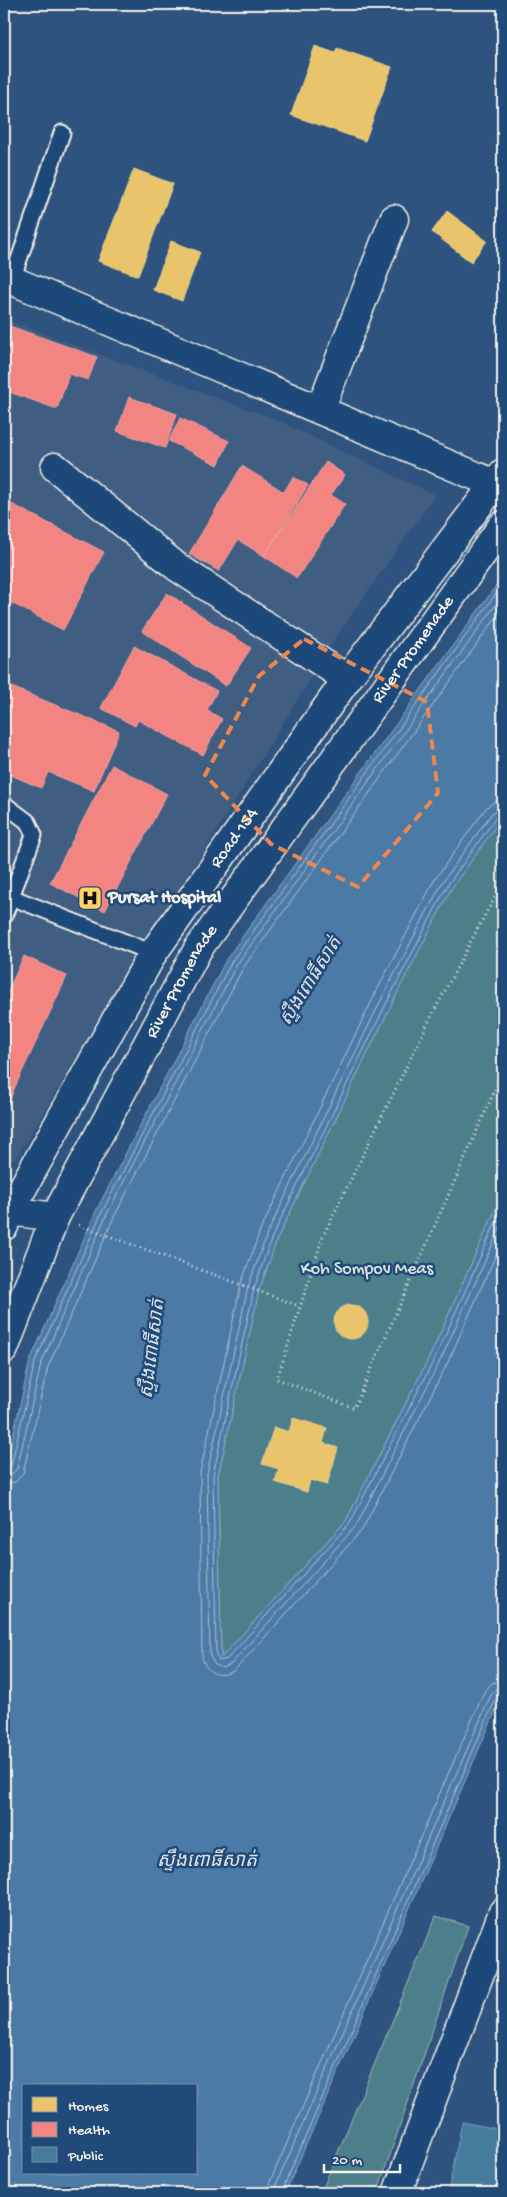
<svg xmlns="http://www.w3.org/2000/svg" width="507" height="2197" viewBox="0 0 507 2197" font-family="'Gochi Hand','Noto Sans Khmer',sans-serif">
<style>
.built{fill:#415d82}
.green{fill:#4d7f8a;stroke:#a0b8b9}
.water{fill:#4b7aa7;stroke:#8faac1;fill-rule:evenodd}
.homes{fill:#e9c46a;stroke:#ecd290}
.health{fill:#f28482;stroke:#f3a5a1}
.public{fill:#457b9d;stroke:#7a9eb4}
.lines{fill:none;stroke-linecap:round;stroke-linejoin:round}
.shore{stroke:#b0c1ce;stroke-width:1}
.lane-casing{stroke:#f4f1e8;stroke-width:19}
.street-casing{stroke:#f4f1e8;stroke-width:31}
.secondary-casing{stroke:#f4f1e8;stroke-width:31}
.path{stroke:#f4f1e8;stroke-width:3;stroke-dasharray:1 4;stroke-linecap:butt}
.lane{stroke:#1f4a7a;stroke-width:15}
.street{stroke:#1f4a7a;stroke-width:28}
.secondary{stroke:#1f4a7a;stroke-width:28}
.marked{fill:none;stroke:#ec874e;stroke-width:4;stroke-dasharray:10 6;stroke-linejoin:round}
.labels{text-anchor:middle;dominant-baseline:central;stroke-width:5;stroke-linejoin:round;paint-order:stroke}
.street-label{font-size:18px;fill:#f4f1e8;stroke:#1f4a7a}
.poi-label{font-size:18px;font-weight:bold;fill:#f4f1e8;stroke:#1f4a7a;text-anchor:start}
.park-label{font-size:18px;fill:#dbe0da;stroke:#1f4a7a}
.water-label{font-size:19px;font-style:italic;fill:#dbdfde;stroke:#1f4a7a}
</style>
<rect width="100%" height="100%" fill="#2e537e"/>
<filter id="ink" filterUnits="userSpaceOnUse"><feTurbulence type="fractalNoise" baseFrequency=".02" numOctaves="2"/><feDisplacementMap in="SourceGraphic" scale="10" xChannelSelector="R" yChannelSelector="G"/><feConvolveMatrix kernelMatrix="1 2 1 2 8 2 1 2 1" color-interpolation-filters="sRGB"/></filter>
<g filter="url(#ink)">
<path class="built" d="M 4,319 L 275,419 L 435,495 L 336,637 L 15,1159 L 4,1163 Z"/>
<path class="green" d="M 503,816 L 503,1193 L 431,1354 L 346,1521 L 221,1658 L 218,1476 L 259,1291 L 277,1239 L 395,997 L 451,889 Z
M 436,1916 L 468,1926 L 377,2193 L 321,2193 Z"/>
<path class="water" d="M 503,576 L 503,816 L 451,889 L 395,997 L 277,1239 L 259,1291 L 218,1476 L 221,1658 L 346,1521 L 431,1354 L 503,1193 L 503,1694 L 285,2193 L 4,2193 L 4,1475 L 30,1361 L 96,1211 L 227,958 ZM 24,2086 L 196,2086 L 196,2173 L 24,2173 Z"/>
<path class="homes" d="M 315,46 L 335,53 L 337,48 L 392,67 L 365,141 L 291,115 Z
M 134,169 L 173,184 L 138,276 L 98,261 Z
M 447,211 L 487,241 L 471,262 L 432,232 Z
M 171,241 L 200,252 L 182,301 L 153,290 Z
M334 1322a17 17 0 1 1 34 0a17 17 0 1 1-34 0Z
M 293,1418 L 327,1428 L 323,1443 L 338,1448 L 327,1485 L 310,1480 L 307,1492 L 275,1482 L 279,1469 L 262,1464 L 274,1427 L 289,1432 Z"/>
<path class="health" d="M 4,324 L 97,357 L 88,380 L 69,374 L 57,409 L 4,390 Z
M 129,397 L 177,414 L 165,448 L 117,431 Z
M 180,418 L 229,441 L 218,465 L 169,441 Z
M 326,462 L 345,475 L 331,495 L 345,504 L 297,578 L 264,556 Z
M 242,466 L 284,492 L 293,477 L 308,485 L 264,556 L 238,540 L 219,571 L 189,554 Z
M 4,500 L 104,552 L 63,630 L 4,599 L 4,595 L 10,584 L 4,581 Z
M 167,593 L 251,648 L 226,686 L 142,631 Z
M 134,646 L 217,691 L 207,710 L 222,719 L 203,755 L 138,720 L 135,726 L 101,708 Z
M 4,684 L 119,731 L 94,791 L 48,772 L 41,788 L 4,772 Z
M 112,765 L 167,794 L 105,911 L 50,883 Z
M 24,956 L 67,976 L 14,1089 L 4,1085 L 4,1000 Z
M 4,1085 L 14,1089 L 4,1115 Z"/>
<path class="public" d="M 462,2122 L 503,2130 L 503,2161 L 497,2193 L 448,2193 Z"/>
<g class="lines">
<path class="shore" d="M 503,800 L 494,802 L 486,808 L 435,879 L 378,988 L 260,1231 L 241,1284 L 200,1473 L 202,1656 C 205,1674 222,1680 236,1669 L 362,1530 L 448,1362 L 503,1239
M 503,808 L 492,813 L 442,883 L 385,992 L 267,1234 L 248,1287 L 207,1474 L 210,1656 L 215,1665 L 223,1668 L 231,1664 L 356,1526 L 441,1359 L 503,1221
M 503,814 L 497,816 L 447,886 L 391,994 L 272,1237 L 254,1289 L 213,1475 L 216,1655 L 219,1661 L 227,1659 L 350,1523 L 436,1356 L 503,1206
M 4,1470 L 8,1470 L 11,1466 L 35,1362 L 101,1214 L 232,961 L 503,584
M 4,1477 L 11,1475 L 17,1469 L 41,1364 L 106,1216 L 237,964 L 503,595
M 4,1484 L 15,1482 L 23,1473 L 48,1367 L 113,1219 L 243,968 L 503,608
M 267,2193 L 269,2184 L 484,1692 L 492,1683 L 503,1680
M 274,2193 L 275,2187 L 491,1695 L 496,1689 L 503,1688
M 281,2193 L 496,1698 L 503,1694"/>
<g class="lane-casing">
<path id="lane" d="M 12,280 L 62,133
M 4,804 L 28,822 L 34,835 L 11,897 L 153,953
M 4,894 L 11,897 L 4,916"/>
</g>
<g class="street-casing">
<g id="street">
<path d="M 4,277 L 495,484"/>
<path d="M 320,410 L 394,219"/>
<path d="M 55,467 L 177,567 L 347,679"/>
<path d="M 10,1211 L 55,1217"/>
<path id="s1" d="M 4,1349 L 55,1217 L 198,949 L 503,525"/>
</g>
</g>
<g class="secondary-casing">
<g id="secondary">
<path id="s2" d="M 4,1226 L 10,1211 L 153,953 L 347,679 L 503,473"/>
<path d="M 397,2193 L 503,1912"/>
</g>
</g>
<path class="path" d="M 503,885 L 487,911 L 432,1015 L 323,1236 L 277,1379 L 354,1408 L 503,1072
M 79,1225 L 299,1306"/>
<use href="#lane" class="lane"/>
<use href="#street" class="street"/>
<use href="#secondary" class="secondary"/>
</g>
</g>
<path class="marked" d="M 304,639 L 427,702 L 438,793 L 358,887 L 271,844 L 205,775 L 259,676 Z"/>
<defs>
<g id="hospital-square" transform="scale(1.25)"><rect x="-9" y="-9" width="18" height="18" rx="4" fill="#ffd166" stroke="#1f4a7a"/><path d="M-5-5h3v3.5h4V-5h3V5h-3V1.5h-4V5h-3Z" fill="#111"/></g>
</defs>
<g fill-rule="evenodd">
<use href="#hospital-square" x="90" y="898"/>
</g>
<g class="labels">
<g class="street-label">
<text stroke="none"><textPath href="#s1" startOffset="814">River Promenade</textPath></text>
<text stroke="none"><textPath href="#s2" startOffset="452">Road 154</textPath></text>
<text stroke="none"><textPath href="#s1" startOffset="409">River Promenade</textPath></text>
</g>
<g class="poi-label">
<text x="108" y="898">Pursat Hospital</text>
</g>
<g class="park-label">
<text x="367" y="1269">Koh Sompov Meas</text>
</g>
<g class="water-label">
<text transform="translate(312 982) rotate(-58)">ស្ទឹងពោធិ៍សាត់</text>
<text transform="translate(154 1349) rotate(-83)">ស្ទឹងពោធិ៍សាត់</text>
<text x="207" y="1862">ស្ទឹងពោធិ៍សាត់</text>
</g>
</g>
<rect width="507" height="2197" fill="none" stroke="#1f4a7a" stroke-width="20"/>
<rect x="10" y="10" width="487" height="2177" fill="none" stroke="#f4f1e8" stroke-width="2" filter="url(#ink)"/>
<rect x="22" y="2084" width="175" height="90" fill="#1f4a7a" stroke="#748da6"/>
<rect x="32" y="2097" width="25" height="15" fill="#e9c46a" stroke="#748da6"/>
<text x="68" y="2110" font-size="15" fill="#f4f1e8">Homes</text>
<rect x="32" y="2122" width="25" height="15" fill="#f28482" stroke="#748da6"/>
<text x="68" y="2134" font-size="15" fill="#f4f1e8">Health</text>
<rect x="32" y="2147" width="25" height="15" fill="#457b9d" stroke="#748da6"/>
<text x="68" y="2160" font-size="15" fill="#f4f1e8">Public</text>
<path d="M324 2164v8h76v-8" fill="none" stroke="#f4f1e8" stroke-width="2.5"/>
<text x="332" y="2164" font-size="15" fill="#f4f1e8" stroke="#1f4a7a" stroke-width="4" paint-order="stroke">20 m</text>
</svg>
